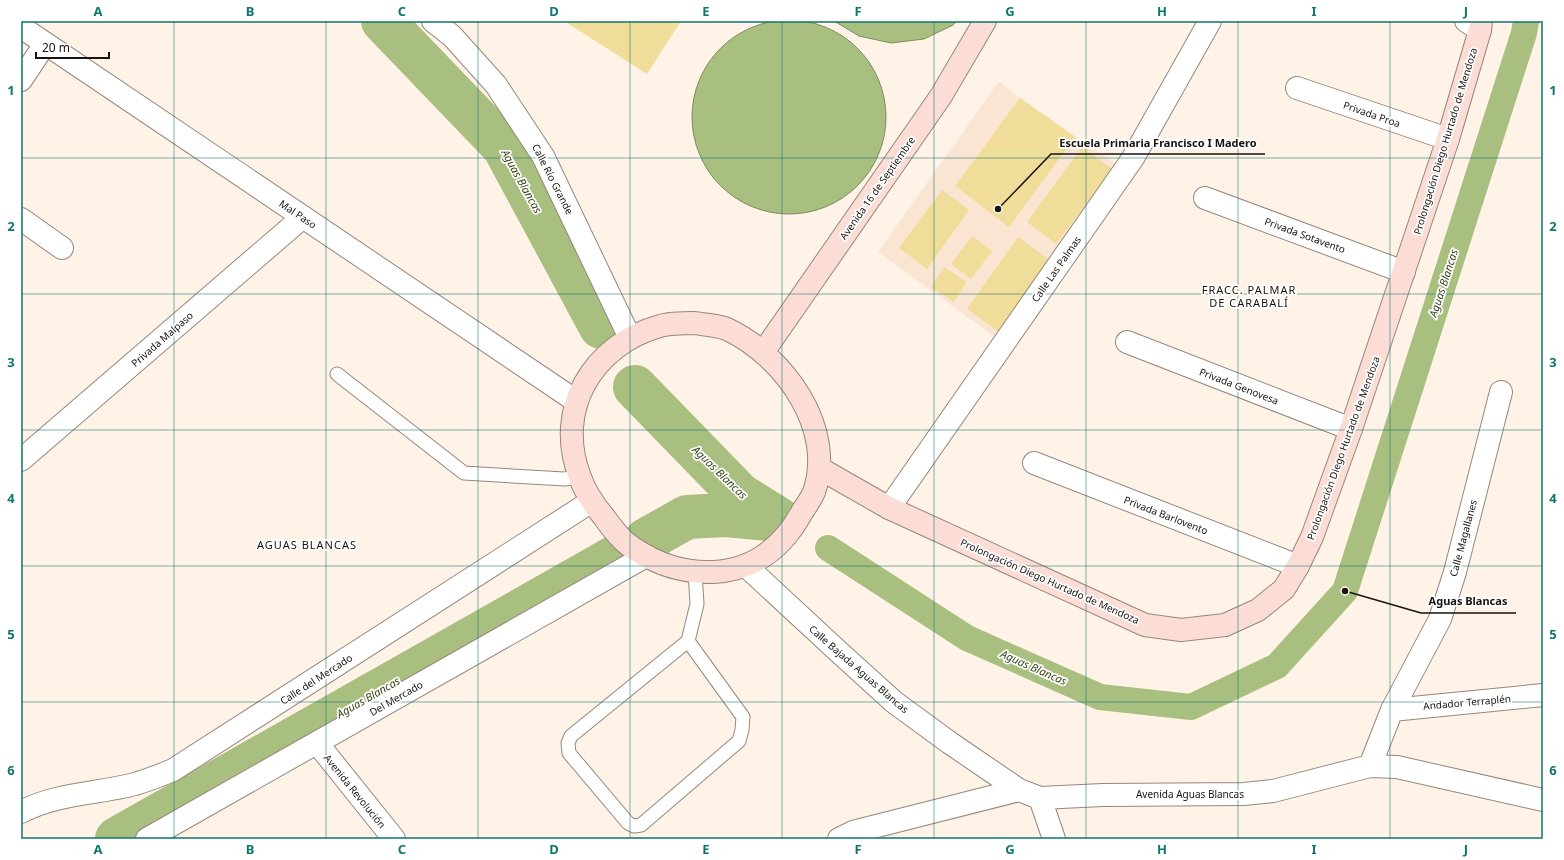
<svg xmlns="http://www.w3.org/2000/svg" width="1564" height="860" viewBox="0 0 1564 860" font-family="'Noto Sans',sans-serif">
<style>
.built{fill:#fae5d2}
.water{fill:#a8bf80;stroke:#7d8b5e}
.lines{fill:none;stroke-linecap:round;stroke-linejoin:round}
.canal{stroke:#a8bf80;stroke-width:26}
.river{stroke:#a8bf80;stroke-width:44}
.building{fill:#f0dd99}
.service-casing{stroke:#95877b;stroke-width:15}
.minor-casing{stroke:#95877b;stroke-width:24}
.tertiary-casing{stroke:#95877b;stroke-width:24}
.secondary-casing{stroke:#95877b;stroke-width:24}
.service{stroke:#fff;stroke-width:13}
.minor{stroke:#fff;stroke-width:22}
.tertiary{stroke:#fff;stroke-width:22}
.secondary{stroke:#fbddd6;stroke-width:22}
.grid{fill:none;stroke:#0f766e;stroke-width:1;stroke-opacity:0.55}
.labels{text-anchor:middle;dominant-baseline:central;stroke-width:3.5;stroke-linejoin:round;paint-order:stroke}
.street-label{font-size:10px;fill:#18130e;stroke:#fff}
.water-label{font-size:11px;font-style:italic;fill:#364517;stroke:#fff}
.neighbourhood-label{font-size:11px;letter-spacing:1px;fill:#18130e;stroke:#fff}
.leader{fill:none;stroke:#18130e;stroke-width:1.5}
.callout-dot{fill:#18130e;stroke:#fff;stroke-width:1.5}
.callout-label{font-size:11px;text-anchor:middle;font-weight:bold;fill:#18130e;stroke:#fff;stroke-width:3.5;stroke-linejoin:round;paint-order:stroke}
.neatline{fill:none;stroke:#0f766e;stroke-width:1.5}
.grid-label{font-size:13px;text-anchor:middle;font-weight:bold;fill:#0f766e}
</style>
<rect width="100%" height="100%" fill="#fff3e8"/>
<path class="built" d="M 999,81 L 1020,98 L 1119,166 L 996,338 L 878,252 Z"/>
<path class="water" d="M692 117a97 97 0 1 1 194 0a97 97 0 1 1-194 0Z
M 834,21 L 957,21 L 953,25 L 924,39 L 891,43 L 859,36 Z"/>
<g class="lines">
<path class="canal" d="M 828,548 L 967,638 L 1100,697 L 1191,707 L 1277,666 L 1345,591 L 1524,33 L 1526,21"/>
<path class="river" d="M 383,21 L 504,147 L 601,327
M 635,387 L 740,495 L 780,520
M 646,540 L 687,517 L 726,515 L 778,520
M 117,839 L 619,555"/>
</g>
<path class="building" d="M 564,21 L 681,21 L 647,74 Z
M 1020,98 L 1075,137 L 1009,227 L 955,186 Z
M 1082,147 L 1112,169 L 1056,244 L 1027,222 Z
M 942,190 L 969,210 L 927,269 L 899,248 Z
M 972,236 L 992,251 L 971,279 L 951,264 Z
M 1018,237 L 1051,261 L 999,332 L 967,309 Z
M 944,267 L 967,282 L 954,302 L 931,287 Z"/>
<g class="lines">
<g class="service-casing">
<path id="service" d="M 337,374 L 464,473 L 564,479 L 579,477
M 688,641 L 743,717 L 742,730 L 739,741 L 641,825 L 634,826 L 628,823 L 569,753 L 568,743 L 571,736 L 688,641 L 697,604 L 695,572"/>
</g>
<g class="minor-casing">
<path id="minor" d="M 1466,21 L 1480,30
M 21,80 L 45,44
M 1297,88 L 1448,139
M 1205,198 L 1404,272
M 21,219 L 62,248
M 1127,342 L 1351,429
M 21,460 L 303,217
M 1034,463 L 1298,566
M 889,508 L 1133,158 L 1210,21
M 1392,710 L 1543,695
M 317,743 L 394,839
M 1370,766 L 1392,710 L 1440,619 L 1455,572 L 1501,392
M 1040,798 L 1054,839
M 21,812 C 57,793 97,794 135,784 C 148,780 161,775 173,770 L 592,501
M 147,839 L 646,556
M 839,839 L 853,832 L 1019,790"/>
</g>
<g class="tertiary-casing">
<path id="tertiary" d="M 433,21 L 452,36 L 496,85 L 543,156 L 630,338
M 21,27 L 576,401
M 746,566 L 840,653 L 894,702 L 950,743 L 1019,790 L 1040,798 L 1103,795 L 1244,794 L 1273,791 L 1370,766 L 1397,767 L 1543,800"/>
</g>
<g class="secondary-casing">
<path id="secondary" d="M 695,323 C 705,325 719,325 729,330 C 784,357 836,428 814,492 C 811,499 806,506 802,512 C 783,547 754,570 713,572 C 683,573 658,565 633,548 C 629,545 624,542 621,538 C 615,532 609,524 604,517 C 594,505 585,492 580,477 C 554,410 592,345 660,326 C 670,323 684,323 695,323 Z
M 764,351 L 941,96 L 985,21
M 819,468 L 889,508 L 1145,625 L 1181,630 L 1225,625 L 1258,610 L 1284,589 L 1298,566 L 1312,537 L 1351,429 L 1448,139 L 1480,30 L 1481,21"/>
</g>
<use href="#service" class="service"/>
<use href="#minor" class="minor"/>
<use href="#tertiary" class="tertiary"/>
<use href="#secondary" class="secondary"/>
</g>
<path class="grid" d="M 174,21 L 174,839M 326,21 L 326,839M 478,21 L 478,839M 630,21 L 630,839M 782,21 L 782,839M 934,21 L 934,839M 1086,21 L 1086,839M 1238,21 L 1238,839M 1390,21 L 1390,839M 21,158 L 1543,158M 21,294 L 1543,294M 21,430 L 1543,430M 21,566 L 1543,566M 21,702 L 1543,702"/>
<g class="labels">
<g class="street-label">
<text transform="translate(1372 114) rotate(19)">Privada Proa</text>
<text transform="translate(1445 141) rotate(-73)">Prolongación Diego Hurtado de Mendoza</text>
<text transform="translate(553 179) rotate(63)">Calle Río Grande</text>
<text transform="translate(877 188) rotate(-55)">Avenida 16 de Septiembre</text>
<text transform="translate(298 214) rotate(34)">Mal Paso</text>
<text transform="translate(1305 235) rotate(20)">Privada Sotavento</text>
<text transform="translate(1056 269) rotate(-55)">Calle Las Palmas</text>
<text transform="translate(162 339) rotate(-41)">Privada Malpaso</text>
<text transform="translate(1239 386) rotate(21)">Privada Genovesa</text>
<text transform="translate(1343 448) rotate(-70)">Prolongación Diego Hurtado de Mendoza</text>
<text transform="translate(1166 515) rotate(21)">Privada Barlovento</text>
<text transform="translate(1463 538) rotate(-75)">Calle Magallanes</text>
<text transform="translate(1050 581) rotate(24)">Prolongación Diego Hurtado de Mendoza</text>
<text transform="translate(859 669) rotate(41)">Calle Bajada Aguas Blancas</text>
<text transform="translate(316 679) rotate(-33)">Calle del Mercado</text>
<text transform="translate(396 698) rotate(-30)">Del Mercado</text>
<text transform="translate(1467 702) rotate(-5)">Andador Terraplén</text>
<text transform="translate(355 791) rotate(51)">Avenida Revolución</text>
<text x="1190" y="794">Avenida Aguas Blancas</text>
</g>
<g class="water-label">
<text transform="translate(522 181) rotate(61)">Aguas Blancas</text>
<text transform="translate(1443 283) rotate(-72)">Aguas Blancas</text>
<text transform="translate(720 472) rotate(44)">Aguas Blancas</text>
<text transform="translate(1034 667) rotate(24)">Aguas Blancas</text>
<text transform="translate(368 697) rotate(-30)">Aguas Blancas</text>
</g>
<g class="neighbourhood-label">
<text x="1249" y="289">FRACC. PALMAR<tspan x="1249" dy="13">DE CARABALÍ</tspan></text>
<text x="307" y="544">AGUAS BLANCAS</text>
</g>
</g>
<path class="leader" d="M998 209L1051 154H1265M1345 591L1421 613H1516"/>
<g class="callout-dot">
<circle cx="998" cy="209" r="4"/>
<circle cx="1345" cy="591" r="4"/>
</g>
<g class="callout-label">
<text x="1158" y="147">Escuela Primaria Francisco I Madero</text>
<text x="1468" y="605">Aguas Blancas</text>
</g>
<rect width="1564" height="860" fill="none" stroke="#ffffff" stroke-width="44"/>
<path d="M36 52v6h73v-6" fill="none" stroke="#18130e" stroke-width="2"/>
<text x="42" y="52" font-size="12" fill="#18130e" stroke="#ffffff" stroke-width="3" paint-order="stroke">20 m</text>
<rect x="22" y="22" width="1520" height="816" class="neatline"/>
<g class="grid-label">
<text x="98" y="16">A</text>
<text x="250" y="16">B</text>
<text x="402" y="16">C</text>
<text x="554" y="16">D</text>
<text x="706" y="16">E</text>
<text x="858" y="16">F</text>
<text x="1010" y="16">G</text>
<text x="1162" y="16">H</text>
<text x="1314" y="16">I</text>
<text x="1466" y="16">J</text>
<text x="11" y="95">1</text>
<text x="1553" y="95">1</text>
<text x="11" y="231">2</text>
<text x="1553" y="231">2</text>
<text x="11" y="367">3</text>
<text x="1553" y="367">3</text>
<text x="11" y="503">4</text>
<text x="1553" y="503">4</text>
<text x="11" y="639">5</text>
<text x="1553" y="639">5</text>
<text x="11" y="775">6</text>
<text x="1553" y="775">6</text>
<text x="98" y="854">A</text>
<text x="250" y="854">B</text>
<text x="402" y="854">C</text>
<text x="554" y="854">D</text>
<text x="706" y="854">E</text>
<text x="858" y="854">F</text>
<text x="1010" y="854">G</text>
<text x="1162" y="854">H</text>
<text x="1314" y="854">I</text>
<text x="1466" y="854">J</text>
</g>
</svg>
